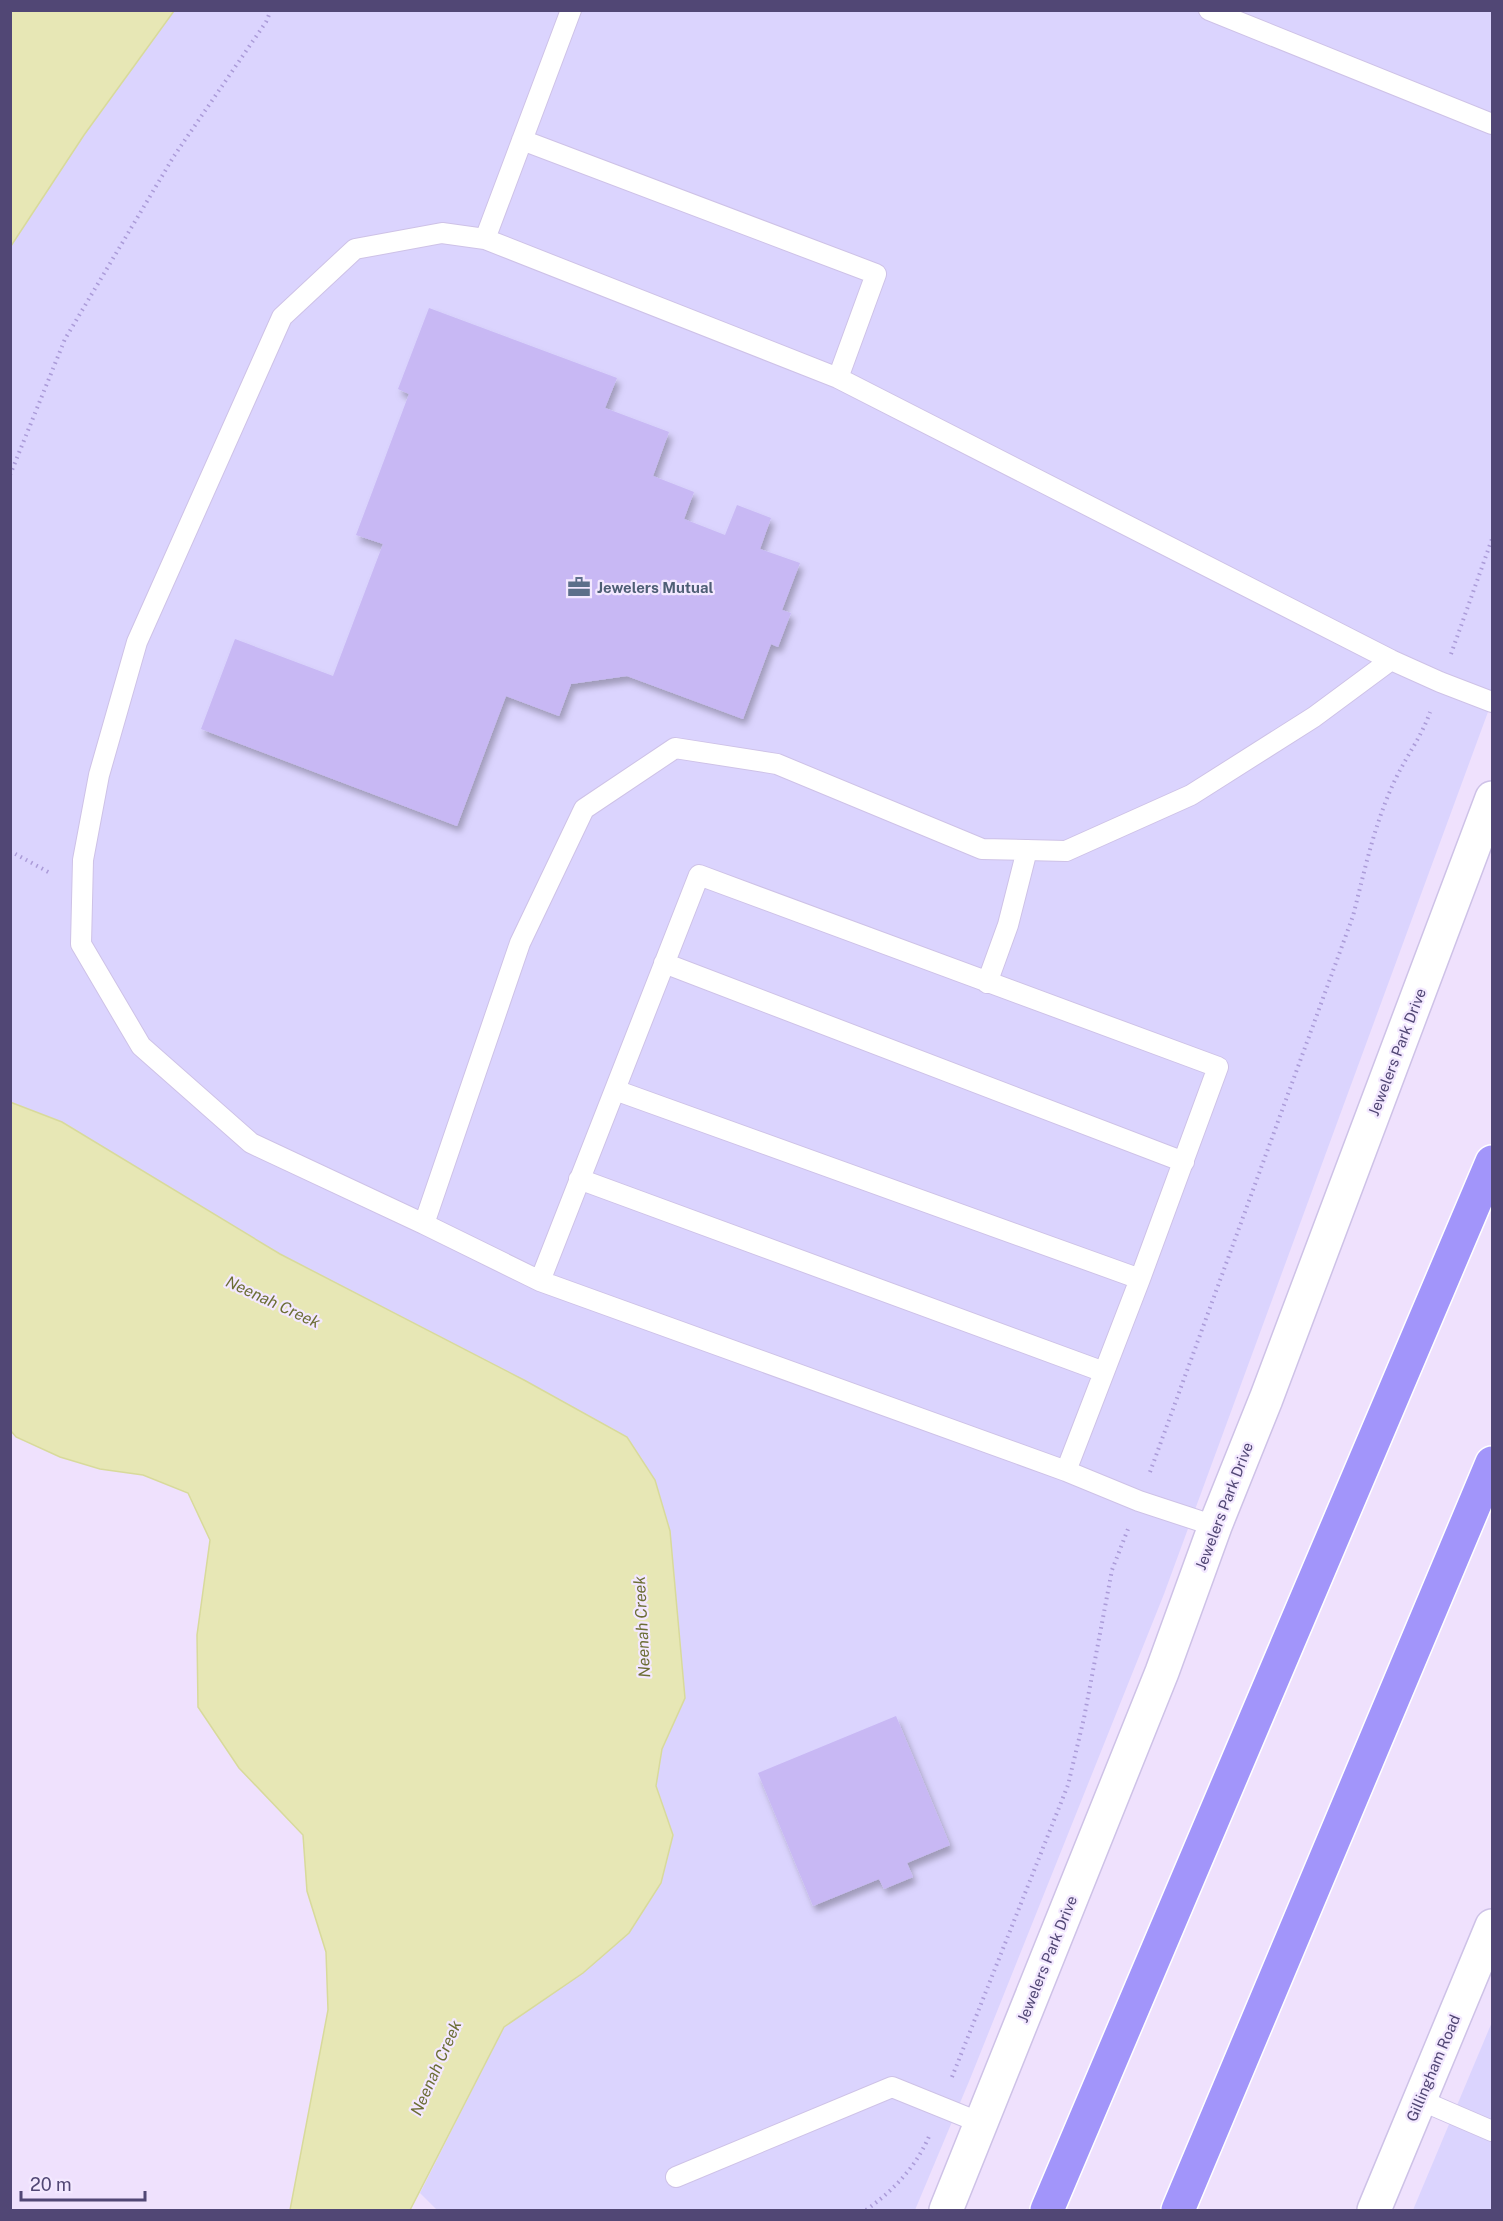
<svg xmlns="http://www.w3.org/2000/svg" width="1503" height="2221" viewBox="0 0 1503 2221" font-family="'Public Sans',sans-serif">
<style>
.commercial{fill:#dbd4fe}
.water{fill:#e7e7b5;stroke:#d8da9b;stroke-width:1.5}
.building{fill:#c8b8f4;filter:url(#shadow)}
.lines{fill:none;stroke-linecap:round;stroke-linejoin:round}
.service-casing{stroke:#cec2e7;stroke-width:22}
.minor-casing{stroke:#cec2e7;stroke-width:36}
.tertiary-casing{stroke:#cec2e7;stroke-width:36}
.motorway-casing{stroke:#fff;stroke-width:36}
.path{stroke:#ab9bd8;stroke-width:4;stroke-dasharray:1.5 4.5;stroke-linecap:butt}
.service{stroke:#fff;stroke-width:20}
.minor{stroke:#fff;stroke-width:33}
.tertiary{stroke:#fff;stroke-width:33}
.motorway{stroke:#a295fa;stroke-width:33}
.labels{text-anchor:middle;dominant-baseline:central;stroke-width:4.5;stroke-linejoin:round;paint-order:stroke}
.service-label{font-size:15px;font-weight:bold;fill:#4e5e75;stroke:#f3e8ff;text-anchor:start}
.street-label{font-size:15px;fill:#514775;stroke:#f3e8ff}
.water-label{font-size:16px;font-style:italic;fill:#6c6e35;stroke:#f3e8ff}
</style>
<defs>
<filter id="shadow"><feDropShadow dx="3.5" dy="6" stdDeviation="3" flood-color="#0004"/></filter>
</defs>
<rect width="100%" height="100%" fill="#efe1fd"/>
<path class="commercial" d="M 174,11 L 1492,11 L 1492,701 L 1164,1594 L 970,2079 L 915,2210 L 437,2210 L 420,2193 L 504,2027 L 583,1973 L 673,1835 L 656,1786 L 662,1749 L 685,1698 L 280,1254 L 62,1122 L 11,1102 L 10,246 L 84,135 Z
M 1492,2022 L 1492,2210 L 1413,2210 Z"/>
<path class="water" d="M 11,10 L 174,11 L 84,135 L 11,246 Z
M 10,1102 L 62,1122 L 280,1254 L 524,1380 L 627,1437 L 655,1480 L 670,1531 L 685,1698 L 662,1749 L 656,1786 L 673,1835 L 661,1883 L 629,1933 L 583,1973 L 504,2027 L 410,2210 L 290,2210 L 328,2010 L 326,1952 L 307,1891 L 303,1835 L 239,1768 L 198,1707 L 197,1635 L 210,1540 L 188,1493 L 143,1475 L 100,1469 L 60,1457 L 16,1437 L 11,1431 Z"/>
<path class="building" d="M 429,308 L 617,378 L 605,408 L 669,432 L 653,476 L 694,492 L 684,519 L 725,535 L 737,505 L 771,518 L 760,549 L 800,563 L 782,610 L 791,613 L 778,647 L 771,644 L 743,719 L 627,676 L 571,684 L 559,716 L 506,696 L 457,826 L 201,729 L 235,639 L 333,676 L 383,544 L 356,535 L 409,394 L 398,389 Z
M 896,1716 L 950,1845 L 907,1863 L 913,1877 L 884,1889 L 879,1879 L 813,1906 L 758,1773 Z"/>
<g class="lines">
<g class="service-casing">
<path id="service" d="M 1209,10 L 1492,124
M 522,140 L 876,274 L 838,378
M 485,239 L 571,10
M 664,963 L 1184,1162
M 987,983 L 1008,925 L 1027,850
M 615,1090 L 1140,1279
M 579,1179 L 1104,1372
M 424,1224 L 251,1143 L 141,1046 L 81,944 L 83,860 L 99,775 L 137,642 L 282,317 L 355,249 L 442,233 L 485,239 L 838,378 L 1391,660 L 1440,682 L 1492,702
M 540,1281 L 699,875 L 1218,1067 L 1140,1279 L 1066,1471
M 1215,1526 L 1139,1501 L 1066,1471 L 540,1281 L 424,1224 L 520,943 L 584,809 L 675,748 L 777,764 L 982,849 L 1066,851 L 1191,795 L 1314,717 L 1391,660
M 1420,2100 L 1492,2131
M 676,2177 L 892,2087 L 981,2123"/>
</g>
<g class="minor-casing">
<path id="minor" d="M 1374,2210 L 1492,1926"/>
</g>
<g class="tertiary-casing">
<path id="tertiary" d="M 946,2210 L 1162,1672 L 1215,1526 L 1266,1399 L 1492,798"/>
</g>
<g class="motorway-casing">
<path id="motorway" d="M 1047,2210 L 1492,1162
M 1178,2210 L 1492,1463"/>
</g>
<path class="path" d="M 10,475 L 65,339 L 174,156 L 266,22 L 271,10
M 1451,654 L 1492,539
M 10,851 L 52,874
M 1150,1472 L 1353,916 C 1365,869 1375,821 1396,778 C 1407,755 1422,736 1430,712
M 952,2077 L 1068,1785 L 1084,1718 L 1112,1570 L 1128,1529
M 866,2210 C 893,2191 917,2166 930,2134"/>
<use href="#service" class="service"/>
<use href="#minor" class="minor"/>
<use href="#tertiary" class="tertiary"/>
<use href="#motorway" class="motorway"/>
</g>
<defs>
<g id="office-bare" transform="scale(1.8)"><path d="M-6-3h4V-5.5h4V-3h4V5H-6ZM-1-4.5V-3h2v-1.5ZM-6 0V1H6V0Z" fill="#5c6f8a" stroke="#f3e8ff" stroke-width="2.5" paint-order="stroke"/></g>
</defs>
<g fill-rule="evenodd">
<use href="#office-bare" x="579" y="587"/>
</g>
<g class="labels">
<g class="service-label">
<text x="597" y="587">Jewelers Mutual</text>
</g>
<g class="street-label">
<text transform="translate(1397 1052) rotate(-69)">Jewelers Park Drive</text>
<text transform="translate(1224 1506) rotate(-69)">Jewelers Park Drive</text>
<text transform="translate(1047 1959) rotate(-68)">Jewelers Park Drive</text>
<text transform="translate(1433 2068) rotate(-67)">Gillingham Road</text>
</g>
<g class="water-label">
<text transform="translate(273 1302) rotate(25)">Neenah Creek</text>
<text transform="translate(642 1627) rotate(-93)">Neenah Creek</text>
<text transform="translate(436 2068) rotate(-66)">Neenah Creek</text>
</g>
</g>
<rect width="1503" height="2221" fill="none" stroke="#514775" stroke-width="24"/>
<path d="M21 2191v9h124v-9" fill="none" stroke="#514775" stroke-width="3"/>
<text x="30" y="2191" font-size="18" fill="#514775" stroke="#f3e8ff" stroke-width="4.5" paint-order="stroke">20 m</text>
</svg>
